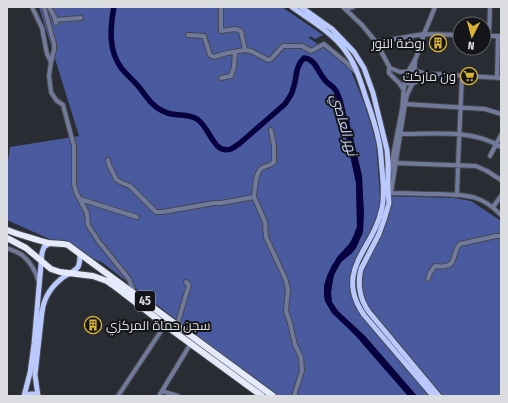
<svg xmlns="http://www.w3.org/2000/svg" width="508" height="403" viewBox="0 0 508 403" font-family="'Fira Sans Condensed',Cairo,sans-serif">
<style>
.forest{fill:#4a5a9e}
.water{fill:#070140}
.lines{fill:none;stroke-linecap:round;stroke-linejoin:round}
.river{stroke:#070140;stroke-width:5.5}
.minor-casing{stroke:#46484f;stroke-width:6}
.major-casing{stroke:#46484f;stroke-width:7}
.highway-casing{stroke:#46484f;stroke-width:8}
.minor{stroke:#717a9a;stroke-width:4}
.major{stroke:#b9c9fd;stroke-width:5}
.highway{stroke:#e5eafa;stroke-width:6}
.labels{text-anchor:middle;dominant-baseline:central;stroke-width:4;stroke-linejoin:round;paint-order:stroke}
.shield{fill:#141518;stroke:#9fa1a5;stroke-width:1}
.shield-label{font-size:12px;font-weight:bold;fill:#dbdde1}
.poi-label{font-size:13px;fill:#dbdde1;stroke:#141518;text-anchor:end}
.water-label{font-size:14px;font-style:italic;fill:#c5d1f8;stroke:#141518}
</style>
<rect width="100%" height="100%" fill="#2a2c33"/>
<path class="forest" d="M 39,7 L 282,7 L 323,35 L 315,39 L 310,36 L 309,38 L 348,64 L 365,105 L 376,143 L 380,196 L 454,198 L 471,201 L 501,221 L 501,396 L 417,396 L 365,336 L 338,311 L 332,302 L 331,293 L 332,285 L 334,275 L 341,262 L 352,253 L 356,248 L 363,232 L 362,176 L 349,121 L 341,124 L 346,136 L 356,183 L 357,227 L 354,235 L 350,243 L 327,276 L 324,286 L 324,295 L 325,301 L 332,313 L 355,335 L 408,396 L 274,396 L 103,263 L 7,220 L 7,167 L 10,147 L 79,136 Z"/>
<path class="water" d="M 343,113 L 345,114 L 349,121 L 362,176 L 364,213 L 363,232 L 356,248 L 352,253 L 341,262 L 334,275 L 332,285 L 331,293 L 332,302 L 338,311 L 365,336 L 417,396 L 408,396 L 355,335 L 332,313 L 325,301 L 324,295 L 324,286 L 327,276 L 331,267 L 338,256 L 350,243 L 354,235 L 357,226 L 356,183 L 346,136 L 340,121 L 341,115 Z"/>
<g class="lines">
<path class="river" d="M 114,7 C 110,28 108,51 122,69 C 127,75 133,80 139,87 C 146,96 152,107 165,112 C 175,117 187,113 197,119 C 210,127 213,155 231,149 C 234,148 237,145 239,144 L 285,104 C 288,99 292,95 293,89 C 297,79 295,66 304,58 C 316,59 318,73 325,80 C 328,84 334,87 336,91 C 341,99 342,109 344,118"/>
<g class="minor-casing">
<path id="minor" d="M 32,7 L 42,28 L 47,54 L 51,62
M 44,7 L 54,44 L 54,50 L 51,62 L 49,76 L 51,92 L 56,100 L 63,105 L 71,135 L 74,146 L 74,184 L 76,192 L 87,213 L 88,225 L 99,242 L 129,279 L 134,293
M 49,7 L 55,18 L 56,23
M 221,7 L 221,31 L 235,29 L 241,31 L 245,50 L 251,51 L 268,60 L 271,59 L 283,46 L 302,46 L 311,51 L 324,44 L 348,64 L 357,73
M 343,7 L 362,25 L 376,42 L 390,68 L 400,72 L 415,71 L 432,75
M 345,9 L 353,7
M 55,20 L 81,18
M 188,35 L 204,36 L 210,55 L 214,57 L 227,53 L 245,50
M 484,36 L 500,36
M 489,36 L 490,7
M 376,42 L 424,34 L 460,35
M 390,68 L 389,69 L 389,73 L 399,83 L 403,89
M 221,78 L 231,76 L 234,67 L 235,52
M 497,78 L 498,36
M 404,80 C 406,82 406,84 409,84 C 413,85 428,75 435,74 L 501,78
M 405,104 L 485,109 L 501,114
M 400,134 C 433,134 473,129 501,147
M 490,156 L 501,135
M 108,160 L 109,165 L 116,179 L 120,182 L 130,186 L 156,212 L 163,212 L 214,203 L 221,203 L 254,197 C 255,189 255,172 262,168 C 266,165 269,167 274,162 L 274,146 L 271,130
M 396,163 L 476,166 L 487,171 L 501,180
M 389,177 L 402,109 L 405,77 L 416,58 L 424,34 L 435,7
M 391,193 C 405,193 420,194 435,194 C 463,195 480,193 501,215
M 386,194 L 389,194 L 391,193 L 405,104 L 407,95 L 414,80 L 415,60
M 457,195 L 458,165 L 462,75
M 254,197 L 265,222 L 266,237 L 285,278 L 288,289 L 286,311 L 290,323 L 295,345 L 301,357 L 302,371 L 294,396
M 80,199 L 137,217
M 493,207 L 501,196
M 7,248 C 12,250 18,252 22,255 C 31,262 36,272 39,283
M 428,279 L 430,273 L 435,266 C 438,266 442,267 445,266 C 457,265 452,252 460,244 L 496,236 L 501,236
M 177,325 L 189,285 L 186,282
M 162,391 L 178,396
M 118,396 L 165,325
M 159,396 L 191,343"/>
</g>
<g class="major-casing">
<path id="major" d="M 292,7 C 310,20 330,31 344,49 C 356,64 360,80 366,98 C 371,112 376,127 379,142 C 381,151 381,160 382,169 C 383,182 385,195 382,208 C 374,249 333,270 364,315 L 433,396
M 301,7 L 332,29 L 354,52 L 364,68 L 373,93 L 387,150 L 388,164 L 388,189 L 389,203 L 384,220 L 379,234 L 361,269 C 357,284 360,300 369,312 L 439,396
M 24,396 L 30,373 L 34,344 L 42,253 L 44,247 L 50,243
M 25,396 L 30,394 L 34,394 L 36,396
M 38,396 L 35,375 L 42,312 C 44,297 52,285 65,276 C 69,274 75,271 78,267 C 80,263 80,258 80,254"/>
</g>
<g class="highway-casing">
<path id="highway" d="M 7,230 C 20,235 34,239 48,243 C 54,244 61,243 68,245 L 273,396
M 7,238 L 26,248 L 51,269 L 60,272 L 93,276 L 107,281 L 117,288 L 165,325 L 262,396"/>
</g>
<use href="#minor" class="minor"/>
<use href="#major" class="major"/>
<use href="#highway" class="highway"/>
</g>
<defs>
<g id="building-ring" transform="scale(0.9)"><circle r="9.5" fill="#141518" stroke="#d9b334" stroke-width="1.5"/><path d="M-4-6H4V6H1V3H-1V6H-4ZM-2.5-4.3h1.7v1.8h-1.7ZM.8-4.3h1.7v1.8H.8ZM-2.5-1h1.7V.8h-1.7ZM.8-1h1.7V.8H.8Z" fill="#d9b334"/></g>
<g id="supermarket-ring" transform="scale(0.9)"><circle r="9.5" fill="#141518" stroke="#d9b334" stroke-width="1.5"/><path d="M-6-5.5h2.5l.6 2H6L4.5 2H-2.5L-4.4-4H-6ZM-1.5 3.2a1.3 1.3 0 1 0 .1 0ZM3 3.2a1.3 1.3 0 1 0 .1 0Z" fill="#d9b334"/></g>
</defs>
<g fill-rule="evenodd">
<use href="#building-ring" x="438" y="43"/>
<use href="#supermarket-ring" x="469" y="76"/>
<use href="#building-ring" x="93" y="325"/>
</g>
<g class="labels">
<rect class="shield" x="135" y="291" width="20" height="20" rx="3"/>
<g class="shield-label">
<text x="145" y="301">45</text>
</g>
<g class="poi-label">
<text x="425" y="43">روضة النور</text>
<text x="456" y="76">ون ماركت</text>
<text x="106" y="325" text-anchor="start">سجن حماة المركزي</text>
</g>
<g class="water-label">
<text transform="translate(344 125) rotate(74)">نهر العاصي</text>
</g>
</g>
<rect width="508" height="403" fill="none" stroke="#dbdde1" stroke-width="16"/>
<g transform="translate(472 36) rotate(186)"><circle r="19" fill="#141518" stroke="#646568"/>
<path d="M0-3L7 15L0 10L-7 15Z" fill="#d9b334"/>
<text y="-6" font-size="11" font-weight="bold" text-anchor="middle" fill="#dbdde1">N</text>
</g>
</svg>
